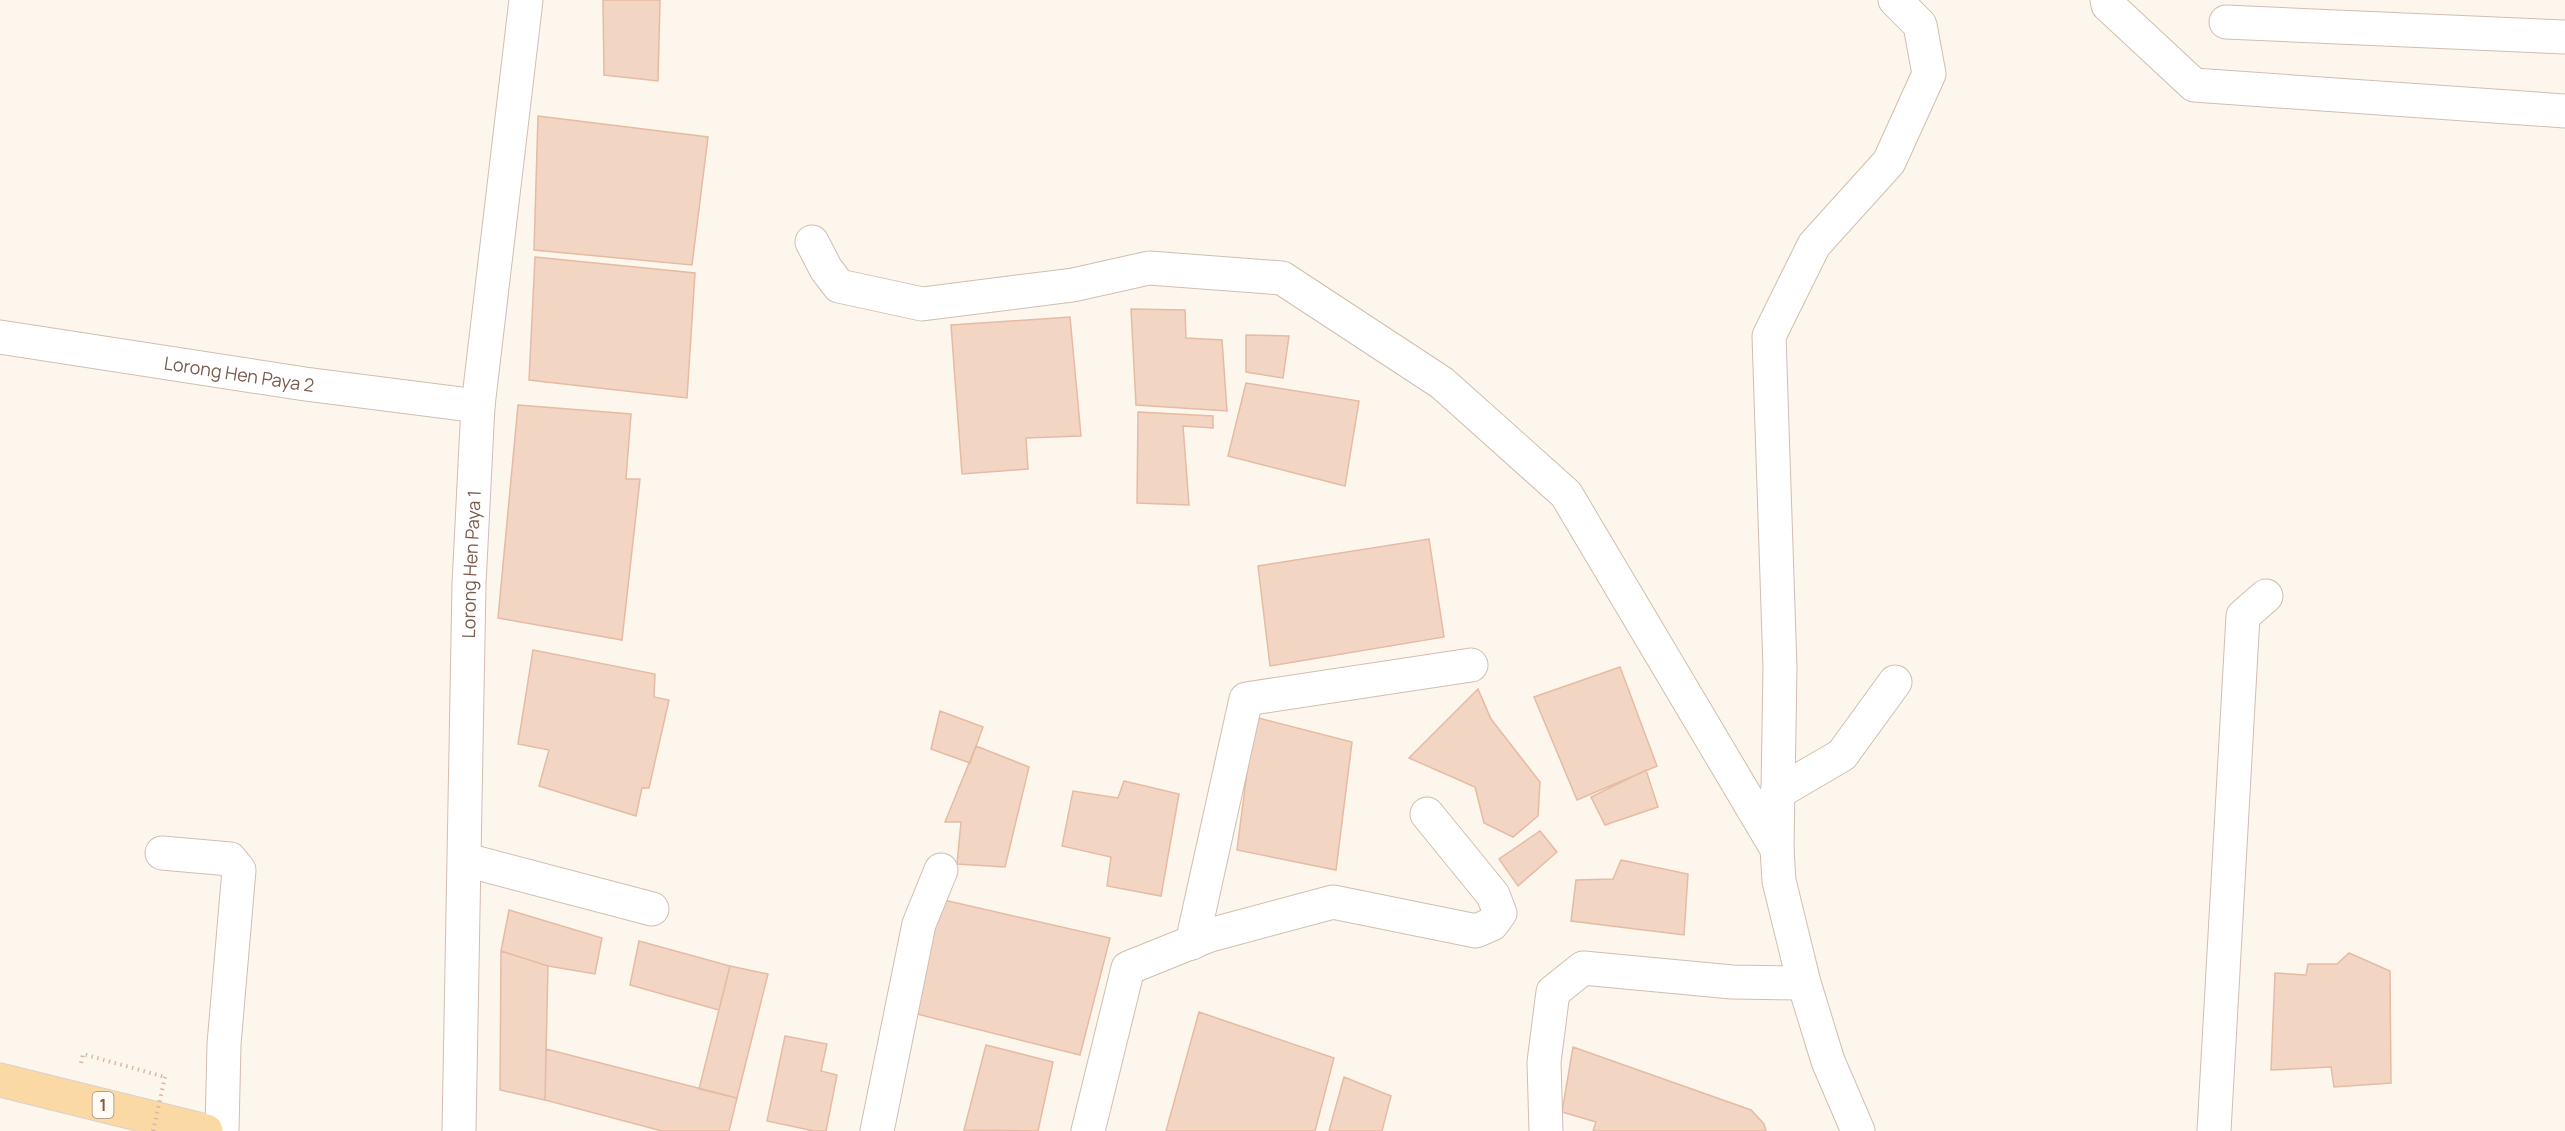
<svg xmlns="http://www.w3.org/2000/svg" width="2565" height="1131" viewBox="0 0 2565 1131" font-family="Manrope,sans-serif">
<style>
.building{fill:#f3d5c3;stroke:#e6bba3;stroke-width:1.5}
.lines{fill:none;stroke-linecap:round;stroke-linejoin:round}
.minor-casing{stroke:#d1beb0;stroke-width:35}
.major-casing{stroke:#dad1cd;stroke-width:35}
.path{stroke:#d9b8a5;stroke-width:4;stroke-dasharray:1.5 4.5;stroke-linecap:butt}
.minor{stroke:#fff;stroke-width:33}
.major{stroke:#fbd9a5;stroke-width:33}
.path-bridge{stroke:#d9b8a5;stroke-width:4;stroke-dasharray:1.5 4.5;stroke-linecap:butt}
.labels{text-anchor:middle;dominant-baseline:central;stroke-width:4.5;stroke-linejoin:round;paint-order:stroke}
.shield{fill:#fffaf3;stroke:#a28b7f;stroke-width:1.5}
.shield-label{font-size:16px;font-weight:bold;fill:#7a5c4d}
.street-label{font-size:18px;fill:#7a5c4d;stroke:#fffaf3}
</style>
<rect width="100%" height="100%" fill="#fdf6ec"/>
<path class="building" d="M 603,0 L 660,0 L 658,81 L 604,75 Z
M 538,116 L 708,137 L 692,265 L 534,250 Z
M 535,257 L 695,273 L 687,398 L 529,380 Z
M 1131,309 L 1185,310 L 1186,338 L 1222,340 L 1227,411 L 1136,405 Z
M 1070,317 L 1081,436 L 1026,438 L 1028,469 L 962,474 L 951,325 Z
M 1246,335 L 1289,336 L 1283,378 L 1246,372 Z
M 1246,383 L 1359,401 L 1345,486 L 1228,456 Z
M 518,405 L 631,414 L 626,479 L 640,479 L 622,640 L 498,618 Z
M 1138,412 L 1213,416 L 1213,428 L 1183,426 L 1189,505 L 1137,503 Z
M 1429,539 L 1444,637 L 1270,666 L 1258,566 Z
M 533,650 L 655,674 L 654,697 L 669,700 L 649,788 L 642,788 L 636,816 L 539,786 L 549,750 L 518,744 Z
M 1620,667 L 1657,766 L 1577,800 L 1534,697 Z
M 1478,689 L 1491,719 L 1540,782 L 1538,816 L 1513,837 L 1484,823 L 1475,787 L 1409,758 Z
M 940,711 L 983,727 L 970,763 L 931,749 Z
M 1254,717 L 1352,742 L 1336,870 L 1237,850 Z
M 976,746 L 1029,767 L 1005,867 L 957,864 L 961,822 L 945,822 Z
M 1646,770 L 1658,807 L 1605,825 L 1591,797 Z
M 1124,781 L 1179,794 L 1161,896 L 1107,886 L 1111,857 L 1062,846 L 1073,791 L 1118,798 Z
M 1540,831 L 1557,852 L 1518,886 L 1499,859 Z
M 1621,860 L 1688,874 L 1684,935 L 1571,921 L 1576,880 L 1613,879 Z
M 935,898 L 1110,938 L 1080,1055 L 905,1011 Z
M 509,910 L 602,938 L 595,974 L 548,966 L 501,951 Z
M 639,941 L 730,966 L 719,1010 L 630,985 Z
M 501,951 L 548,966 L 545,1100 L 500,1090 Z
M 2349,953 L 2390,971 L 2391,1083 L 2334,1087 L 2331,1067 L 2271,1070 L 2275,973 L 2306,975 L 2308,964 L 2337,964 Z
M 730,966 L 768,974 L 737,1098 L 699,1089 Z
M 1199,1012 L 1334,1058 L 1315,1131 L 1166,1131 Z
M 785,1036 L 827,1044 L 821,1071 L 837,1075 L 826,1131 L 814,1131 L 767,1121 Z
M 986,1045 L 1053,1062 L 1038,1131 L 964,1130 Z
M 1573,1047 L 1751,1110 L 1764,1124 L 1766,1131 L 1593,1131 L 1596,1122 L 1562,1112 Z
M 546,1049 L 737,1098 L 729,1131 L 662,1131 L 545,1100 Z
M 1344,1077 L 1391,1096 L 1382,1131 L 1329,1131 Z"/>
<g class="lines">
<g class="minor-casing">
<g id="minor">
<path d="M 2107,0 L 2108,5 L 2194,85 L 2565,111"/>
<path d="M 2226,22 L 2565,37"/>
<path d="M 812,242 L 826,269 L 839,286 L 922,304 L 1073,285 L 1149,268 L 1282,278 L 1442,383 L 1566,494 L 1777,849 L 1779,881 L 1804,983 L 1828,1061 L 1858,1131"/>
<path id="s1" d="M 0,337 L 305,384 L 478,406"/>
<path d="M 1777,793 L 1842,755 L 1895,682"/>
<path d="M 1777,849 L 1780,668 L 1769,336 L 1814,245 L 1889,162 L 1929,74 L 1920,25 L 1895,0"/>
<path d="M 162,853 L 230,859 L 239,870 L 224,1044 L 222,1131"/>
<path d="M 466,860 L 652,909"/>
<path d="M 1192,943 L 1246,699 L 1471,665"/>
<path id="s2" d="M 459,1131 L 469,584 L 478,406 L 526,0"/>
<path d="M 877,1131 L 919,924 L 941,870"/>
<path d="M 1088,1131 L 1128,968 L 1210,935 L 1333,902 L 1476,931 L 1492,924 L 1500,913 L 1493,895 L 1427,814"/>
<path d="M 1546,1131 L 1544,1062 L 1553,992 L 1583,968 L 1732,982 L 1804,983"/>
<path d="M 2214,1131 L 2243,616 L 2266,596"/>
</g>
</g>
<g class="major-casing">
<path id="major" d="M 0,1080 L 206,1131"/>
</g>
<path class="path" d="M 81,1063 L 83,1054 L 165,1077"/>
<use href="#minor" class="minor"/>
<use href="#major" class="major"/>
<path class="path-bridge" d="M 153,1131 L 165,1077"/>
</g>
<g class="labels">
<rect class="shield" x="92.5" y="1092" width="21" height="26" rx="4.5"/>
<g class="shield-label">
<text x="103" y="1105">1</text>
</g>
<g class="street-label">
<text stroke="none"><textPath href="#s1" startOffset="242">Lorong Hen Paya 2</textPath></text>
<text stroke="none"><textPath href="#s2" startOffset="567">Lorong Hen Paya 1</textPath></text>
</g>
</g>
</svg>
